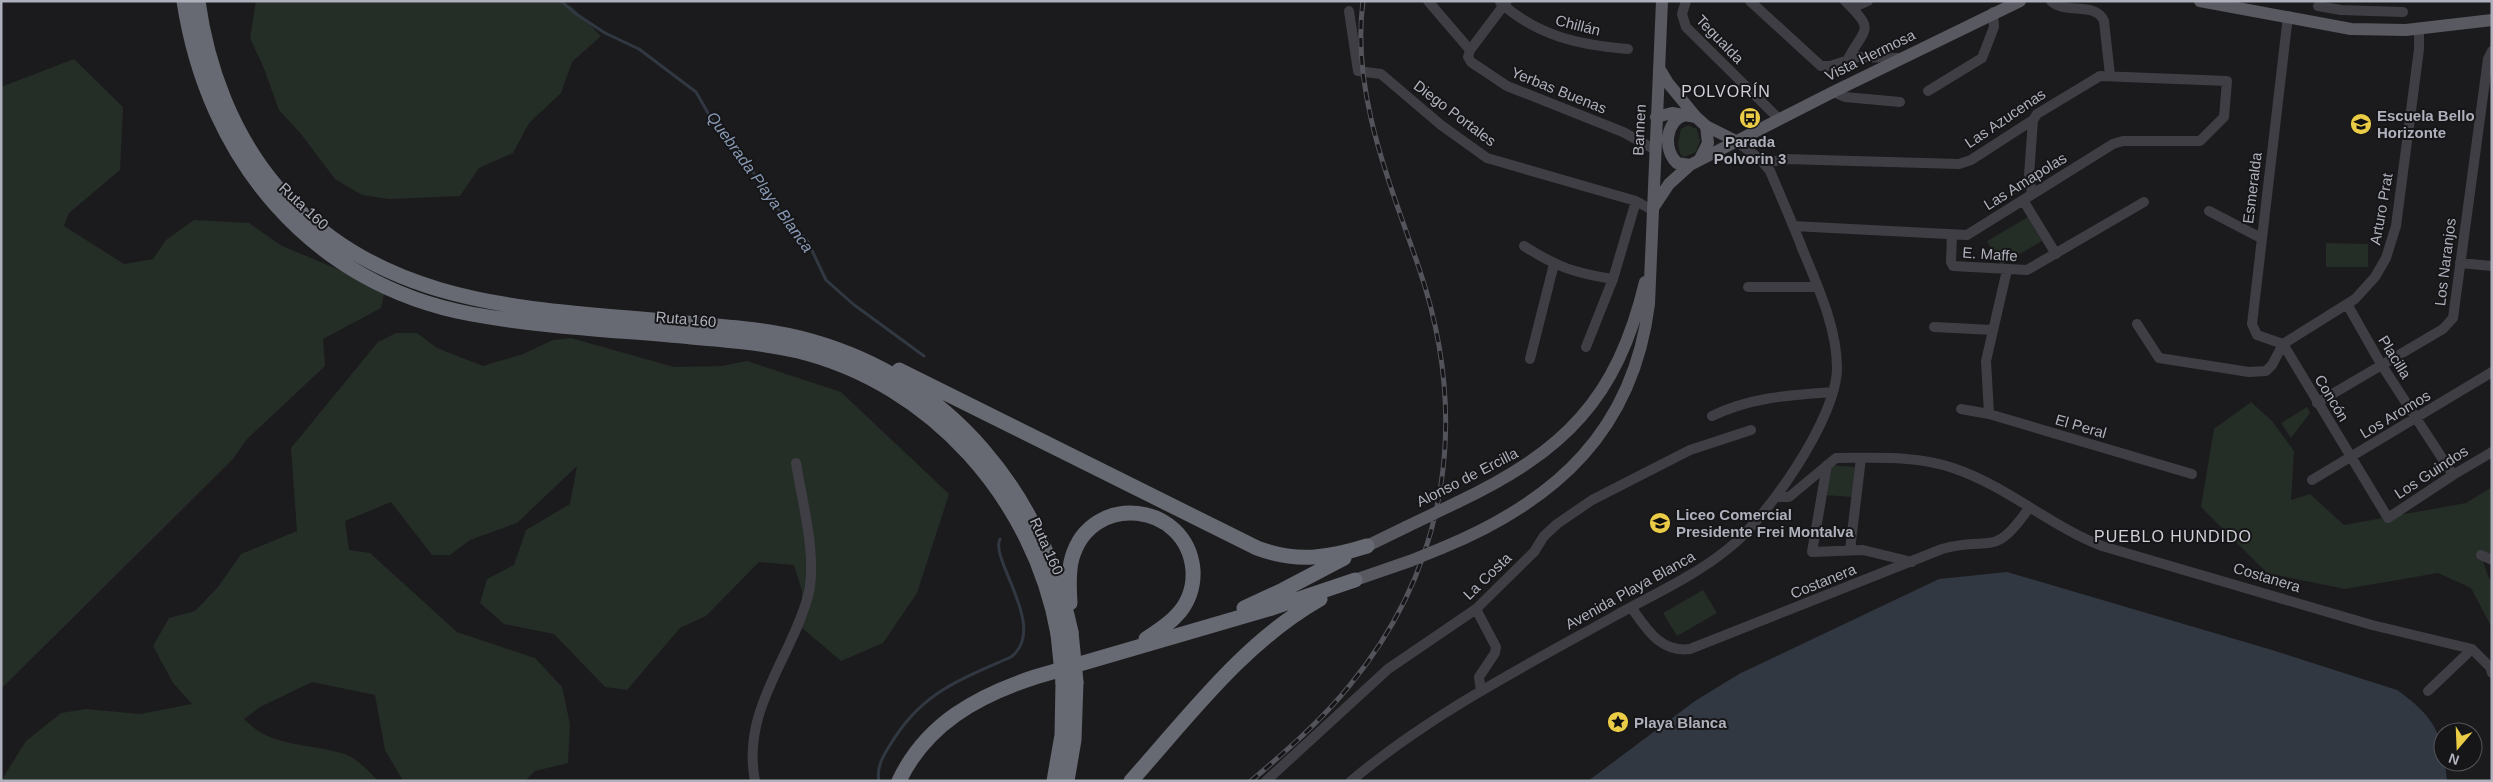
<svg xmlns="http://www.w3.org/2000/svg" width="2493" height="782" viewBox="0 0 2493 782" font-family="Arial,sans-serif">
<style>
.green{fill:#252d27}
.water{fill:#313841}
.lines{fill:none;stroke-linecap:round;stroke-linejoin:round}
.stream{stroke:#313841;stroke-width:3}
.ferry{stroke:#8899b4;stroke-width:1;stroke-dasharray:6 5;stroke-linecap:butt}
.minor{stroke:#3e3e44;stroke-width:10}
.major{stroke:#585961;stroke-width:12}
.highway{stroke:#686a73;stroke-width:15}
.rail-casing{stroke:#53545b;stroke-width:5}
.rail{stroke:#161618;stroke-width:3;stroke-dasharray:9;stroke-linecap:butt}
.major-bridge{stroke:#585961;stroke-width:12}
.highway-bridge{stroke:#686a73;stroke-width:15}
.labels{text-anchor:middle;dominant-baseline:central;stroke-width:4;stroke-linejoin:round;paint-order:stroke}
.street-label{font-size:15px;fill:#aeb0bc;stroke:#161618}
.poi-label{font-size:15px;font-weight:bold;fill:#aeb0bc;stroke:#161618;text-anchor:start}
.neighbourhood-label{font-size:16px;letter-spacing:1px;fill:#cfd0d8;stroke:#161618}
.water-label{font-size:16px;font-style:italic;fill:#8899b4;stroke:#161618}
</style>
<rect width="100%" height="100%" fill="#1b1b1d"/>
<path class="green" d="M 256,1 L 556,1 L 571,6 L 601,36 L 572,62 L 561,93 L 529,123 L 513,153 L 479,168 L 460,196 L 389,199 L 362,195 L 335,179 L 301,134 L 279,110 L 263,66 L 250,38 Z
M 74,59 L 123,107 L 120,170 L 69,213 L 64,226 L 124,264 L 153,259 L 166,240 L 194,220 L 249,223 L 282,246 L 385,289 L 381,308 L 323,339 L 325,366 L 247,439 L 233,459 L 1,689 L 1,87 Z
M 1688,125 L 1697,129 L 1700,141 L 1696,152 L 1684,157 L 1680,154 L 1678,144 L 1681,129 Z
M 2028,217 L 2042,241 L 2001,265 L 1987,241 Z
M 2326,243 L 2368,244 L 2368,267 L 2326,267 Z
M 396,333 L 417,333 L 437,348 L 483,366 L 523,354 L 553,340 L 571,338 L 674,367 L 722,366 L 747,361 L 841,392 L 949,494 L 917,593 L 883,643 L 841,661 L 801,627 L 802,591 L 794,565 L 759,562 L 706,616 L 680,628 L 627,690 L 605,687 L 554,634 L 504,624 L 480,603 L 487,579 L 514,565 L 526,530 L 570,504 L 577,466 L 517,523 L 470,540 L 450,555 L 432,555 L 391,502 L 345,521 L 349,550 L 370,553 L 457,632 L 535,658 L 562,687 L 570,724 L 568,763 L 535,771 L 525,781 L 403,781 L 385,750 L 375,695 L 312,682 L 260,707 L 244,719 C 271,748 310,743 345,754 C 356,758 370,772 378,781 L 1,781 L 26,741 L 61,713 L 86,709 L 140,714 L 192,704 L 173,683 L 153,646 L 169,618 L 195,611 L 218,587 L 241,554 L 297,531 L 291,448 L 378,342 Z
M 2251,402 L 2272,421 L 2294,451 L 2291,500 L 2310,494 L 2344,525 L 2466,503 L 2492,487 L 2492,556 L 2481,556 L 2489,578 L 2492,581 L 2492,628 L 2471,588 L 2438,573 L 2345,589 L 2267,573 L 2201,507 L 2214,429 Z
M 2307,407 L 2310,413 L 2291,438 L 2281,423 Z
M 1828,465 L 1855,467 L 1852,497 L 1825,495 Z
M 1703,590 L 1717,613 L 1677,636 L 1663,613 Z"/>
<path class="water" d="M 2007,572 L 2272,650 L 2397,690 C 2424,709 2443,728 2443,762 L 2445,762 L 2447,781 L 1588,781 L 1695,701 L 1739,674 L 1939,579 Z"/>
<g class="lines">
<path class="stream" d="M 561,1 L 576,14 L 605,33 L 639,49 L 696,92 L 716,127 L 740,153 L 783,216 L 807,240 L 826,280 L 853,304 L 924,356
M 879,781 C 876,768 883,756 890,745 C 921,693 957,681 1011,657 C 1049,628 989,559 1000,539"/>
<path class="ferry" d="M 2409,781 L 2418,781"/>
<path class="minor" d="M 1428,1 L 1470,50
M 1507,1 L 1470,50 L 1468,57 L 1471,62 L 1507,86 L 1623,132 L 1654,149
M 1686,1 L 1682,14 L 1686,27 L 1779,119
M 1750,1 L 1821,66 L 1830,66 L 1858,57 L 1900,58
M 1845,1 C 1876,31 1865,27 1848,59
M 2051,1 C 2065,15 2096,1 2104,21 L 2110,75
M 1500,2 C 1537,36 1579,45 1628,49
M 2318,6 L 2341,10 L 2403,12
M 1852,8 L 1868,1
M 1349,11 L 1358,71 L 1381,74 L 1441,125 L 1487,158 L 1636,201 L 1652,210
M 1928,91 L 1982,58 L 1994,27 L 1993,12
M 1833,92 L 1845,97 L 1900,102
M 1765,163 L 1785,159 L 1959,164 L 1971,160 L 2033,120 L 2037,114 L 2100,76 L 2227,81 L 2224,117 L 2200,141 L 2123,141 L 2113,144 L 1967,235 L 1793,226
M 2032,194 L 2029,175 L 2033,120
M 2023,200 L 2056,254
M 2209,211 L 2261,238
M 1952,235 L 1951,262 L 1953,266 L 2027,270 L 2144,202
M 1524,246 C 1557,267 1574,273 1613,279
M 2460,263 L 2492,266
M 1748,287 L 1818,287
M 2347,304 L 2381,364 L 2453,475
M 2137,324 L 2159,358 L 2249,372 L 2266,371 L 2272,365 L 2283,344
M 1934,327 L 1993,330
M 2283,344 L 2355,299 L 2375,277 L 2386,258 L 2396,226 L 2419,49 L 2419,29
M 2283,344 L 2257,335 L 2252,324 L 2288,16
M 2283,344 L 2388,518 L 2453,475 L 2492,452
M 1586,347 L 1613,279 L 1636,201
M 1530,359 L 1554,264
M 2317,403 L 2443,329 L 2453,318 L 2488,59 L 2492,51
M 1961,409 L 1989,414 L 2192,474
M 1989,414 L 1986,361 L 2007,270
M 1712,416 C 1751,397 1791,395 1833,392
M 1827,465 L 1812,552 L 1863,550 L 1912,562
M 2312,480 L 2492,372
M 1776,497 L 1789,497 L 1836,458 C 1875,458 1916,455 1953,468 C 2007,486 2050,526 2102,546 L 2372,625 L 2472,649 L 2490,667 L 2492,673
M 1850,550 L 1861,458
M 2481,555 L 2492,560
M 1631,607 C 1646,628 1660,653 1690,649 L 1942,549 C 1991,535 1993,560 2029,508
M 1476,609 L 1496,647 L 1495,653 L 1479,677 L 1481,691
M 2428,691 L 2472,649
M 755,781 C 741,710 791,659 808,596 C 818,559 802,501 796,463
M 1266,781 L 1388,669 L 1476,609 L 1534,552 L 1544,536 L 1557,524 L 1592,500 L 1690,450 L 1751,430
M 1351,781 C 1431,714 1523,667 1613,617 C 1652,595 1695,576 1729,548 C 1767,518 1837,418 1837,368 C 1837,327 1817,285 1802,248 C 1792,222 1781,197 1770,171 L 1760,159 L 1736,141"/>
<path class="major" d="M 2200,1 L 2351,29 L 2406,30 L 2492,20
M 1659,68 L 1668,83 L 1696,117
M 1685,115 C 1665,121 1663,150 1677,163 L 1690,165 L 1833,92 L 2020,1
M 1656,117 L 1672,113 L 1696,117 L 1706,126 L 1736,141
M 1700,159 L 1708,143 L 1706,126
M 1653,208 L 1669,184 L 1690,165
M 1458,502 C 1565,451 1617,399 1645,282
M 1367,546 L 1406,527
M 1442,548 C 1556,501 1633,431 1649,304 L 1662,1
M 1355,580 L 1410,561"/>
<path class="highway" d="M 184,1 C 208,158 310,284 471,314 C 543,327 618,330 691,337 C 727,340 763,343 798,351 C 932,384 1034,499 1058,634
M 198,1 C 207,67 232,134 276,186 C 387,317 549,308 705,325 C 741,328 776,331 811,341 C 952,381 1041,493 1071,632
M 899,370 L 1257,548 C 1296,563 1329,558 1367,546
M 1070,603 C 1069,588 1068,572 1072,558 C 1091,491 1187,502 1193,570 C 1194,587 1188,604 1176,616 C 1168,625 1156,632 1146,639
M 1244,608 L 1283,590 L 1344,558
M 899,781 C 926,724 977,696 1035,677 L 1272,608 L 1355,580
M 1054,781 L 1062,735 L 1063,683
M 1067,781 L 1074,740 L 1076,682
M 1131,781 C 1189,716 1243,643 1320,599"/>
<g class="rail-casing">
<path id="rail" d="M 1251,781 C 1286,751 1321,721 1350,685 C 1450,563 1469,415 1419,268 C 1390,183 1351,93 1363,1"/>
</g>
<use href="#rail" class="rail"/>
<path class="major-bridge" d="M 1406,527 L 1458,502
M 1410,561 L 1442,548"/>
<path class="highway-bridge" d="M 1071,632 L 1076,682
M 1058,634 L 1063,683"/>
</g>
<defs>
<g id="bus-disc" transform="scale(1.125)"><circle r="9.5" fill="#eacc46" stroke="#161618"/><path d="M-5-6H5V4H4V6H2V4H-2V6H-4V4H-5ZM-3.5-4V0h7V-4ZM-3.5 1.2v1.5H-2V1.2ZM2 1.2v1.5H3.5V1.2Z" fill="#111"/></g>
<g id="school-disc" transform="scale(1.125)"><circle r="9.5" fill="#eacc46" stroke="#161618"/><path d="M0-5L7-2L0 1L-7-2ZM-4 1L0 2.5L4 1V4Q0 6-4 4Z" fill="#111"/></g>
<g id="sight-disc" transform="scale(1.125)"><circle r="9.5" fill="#eacc46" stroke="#161618"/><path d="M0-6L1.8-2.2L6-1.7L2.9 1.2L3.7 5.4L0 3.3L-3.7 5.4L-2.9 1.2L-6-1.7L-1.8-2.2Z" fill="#111"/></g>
</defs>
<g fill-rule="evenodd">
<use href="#bus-disc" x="1750" y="118"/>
<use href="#school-disc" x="2361" y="124"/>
<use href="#school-disc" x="1660" y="523"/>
<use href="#sight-disc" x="1618" y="722"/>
</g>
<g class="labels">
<g class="street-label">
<text transform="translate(1578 25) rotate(14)">Chillán</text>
<text transform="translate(1720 39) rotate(46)">Tegualda</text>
<text transform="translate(1870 55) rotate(-26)">Vista Hermosa</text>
<text transform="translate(1559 90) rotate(22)">Yerbas Buenas</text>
<text transform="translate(1455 113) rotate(37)">Diego Portales</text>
<text transform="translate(2005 118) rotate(-34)">Las Azucenas</text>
<text transform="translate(1639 130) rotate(-87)">Bannen</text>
<text transform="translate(2025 181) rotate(-32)">Las Amapolas</text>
<text transform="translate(2252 188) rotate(-83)">Esmeralda</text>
<text transform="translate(304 206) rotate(43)">Ruta 160</text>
<text transform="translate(2381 209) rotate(-80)">Arturo Prat</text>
<text transform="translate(1990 254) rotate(4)">E. Maffe</text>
<text transform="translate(2445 262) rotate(-83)">Los Naranjos</text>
<text transform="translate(686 319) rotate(5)">Ruta 160</text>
<text transform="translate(2395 357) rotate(58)">Placilla</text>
<text transform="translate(2332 398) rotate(59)">Concón</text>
<text transform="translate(2395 414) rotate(-31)">Los Aromos</text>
<text transform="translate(2081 426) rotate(16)">El Peral</text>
<text transform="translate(2431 472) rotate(-33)">Los Guindos</text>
<text transform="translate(1467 477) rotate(-27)">Alonso de Ercilla</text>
<text transform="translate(1047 546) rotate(66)">Ruta 160</text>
<text transform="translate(1487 576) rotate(-44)">La Costa</text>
<text transform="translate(2267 577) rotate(17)">Costanera</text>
<text transform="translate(1823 581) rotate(-22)">Costanera</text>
<text transform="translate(1630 590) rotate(-29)">Avenida Playa Blanca</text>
</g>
<g class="poi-label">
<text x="2377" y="115">Escuela Bello<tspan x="2377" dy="17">Horizonte</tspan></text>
<text x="1750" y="141" text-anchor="middle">Parada<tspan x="1750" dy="17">Polvorin 3</tspan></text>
<text x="1676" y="514">Liceo Comercial<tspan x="1676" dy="17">Presidente Frei Montalva</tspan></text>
<text x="1634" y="722">Playa Blanca</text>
</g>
<g class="neighbourhood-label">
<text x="1726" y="91">POLVORÍN</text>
<text x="2173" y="536">PUEBLO HUNDIDO</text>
</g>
<g class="water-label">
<text transform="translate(760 182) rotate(54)">Quebrada Playa Blanca</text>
</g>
</g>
<rect width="2493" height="782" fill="none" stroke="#aeb0bc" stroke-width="5"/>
<g transform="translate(2458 747) rotate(199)"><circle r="24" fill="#161618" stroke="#53545a"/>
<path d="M0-4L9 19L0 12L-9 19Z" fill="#eacc46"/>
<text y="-8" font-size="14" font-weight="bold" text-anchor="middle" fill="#aeb0bc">N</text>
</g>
</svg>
